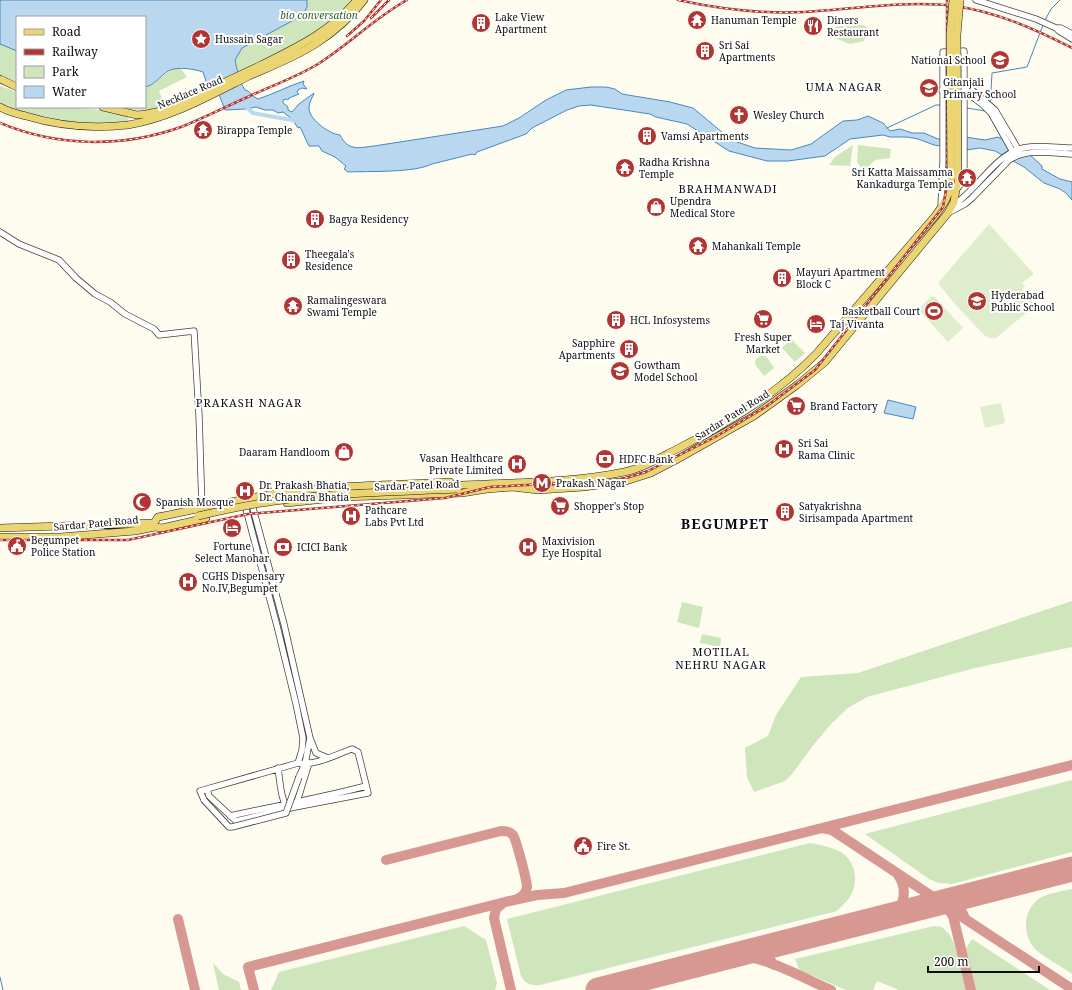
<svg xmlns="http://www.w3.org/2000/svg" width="1072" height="990" viewBox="0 0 1072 990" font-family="'Noto Serif',serif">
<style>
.green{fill:#cfe5bc}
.pitch{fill:#e0edcd}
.water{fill:#b9d8f0;stroke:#4788c0}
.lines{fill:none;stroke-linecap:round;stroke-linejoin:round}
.stream{stroke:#4788c0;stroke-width:1}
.canal{stroke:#b9d8f0;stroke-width:4}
.taxiway{stroke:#d69891;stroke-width:10}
.runway{stroke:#d69891;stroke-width:25}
.minor-casing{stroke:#404040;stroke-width:7}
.major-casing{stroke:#1e1e1e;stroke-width:8}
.minor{stroke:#fff;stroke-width:5.5}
.major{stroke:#ebd572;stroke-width:7}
.rail-casing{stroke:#b03533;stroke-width:2.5}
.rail{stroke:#fff;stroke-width:1;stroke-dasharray:3;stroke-linecap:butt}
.minor-bridge-casing{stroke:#404040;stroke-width:7;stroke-linecap:butt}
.major-bridge-casing{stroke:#1e1e1e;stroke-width:8;stroke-linecap:butt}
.minor-bridge{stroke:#fff;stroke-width:5.5}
.major-bridge{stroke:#ebd572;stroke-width:7}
.labels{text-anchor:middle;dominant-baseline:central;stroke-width:4;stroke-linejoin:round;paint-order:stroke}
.park-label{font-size:10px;font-style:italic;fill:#2d5f24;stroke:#fff}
.poi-label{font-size:10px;fill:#0d0d0d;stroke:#fff;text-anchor:start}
.street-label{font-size:10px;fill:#0d0d0d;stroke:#fff}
.neighbourhood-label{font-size:11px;letter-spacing:1px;fill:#0d0d0d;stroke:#fff}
.district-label{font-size:14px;font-weight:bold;letter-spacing:1px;fill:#0d0d0d;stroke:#fff}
</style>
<rect width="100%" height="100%" fill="#fdfcef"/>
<path class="green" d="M 307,0 L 354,0 L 316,35 L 238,73 L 235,60 L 242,48 L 303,15 L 307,7 Z
M 864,25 L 868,28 L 864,41 L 850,44 L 837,39 L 834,32 L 835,27 L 840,26 Z
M 0,44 L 17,51 L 17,82 L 0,75 Z
M 174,69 L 181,69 L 187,77 L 159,91 L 165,106 C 147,112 134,110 115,107 L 145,107 L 145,87 C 156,85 163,73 174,69 Z
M 0,86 L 17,92 L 17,107 C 54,107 92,106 129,115 L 128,121 L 93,126 L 49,121 L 0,105 Z
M 853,145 L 850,166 L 829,165 L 835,157 Z
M 858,145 L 891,149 L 890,158 L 875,160 L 864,171 L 857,162 Z
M 791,339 L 805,353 L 795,362 L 782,348 Z
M 761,356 L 766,356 L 774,368 L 764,376 L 755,364 L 756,359 Z
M 1072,601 L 1072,647 L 975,668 L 867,697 L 848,708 L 831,724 L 811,748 L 792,774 L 785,781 L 754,792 L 747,777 L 745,748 L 768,736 L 776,715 L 801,677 L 858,673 Z
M 682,602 L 703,607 L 699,628 L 677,622 Z
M 702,634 L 721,638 L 720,647 L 700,643 Z
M 1072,780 L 1072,852 L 952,884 L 939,883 L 929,879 L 865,834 Z
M 810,843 C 821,845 831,847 841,852 C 856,862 859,882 850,897 C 846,902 841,907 837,911 L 540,985 C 532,986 525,984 521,976 L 507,919 Z
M 1072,889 L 1072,974 C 1061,966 1045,958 1036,950 C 1022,936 1022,910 1040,898 C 1049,893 1062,891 1072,889 Z
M 464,926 L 486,940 L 497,983 L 495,990 L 271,990 L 279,972 Z
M 934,926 L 942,927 L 949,934 L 954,943 L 967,990 L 899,990 L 877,981 L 873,990 L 846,990 L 804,972 L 799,969 L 795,959 Z
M 972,939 L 1050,990 L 976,990 L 966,948 L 967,947 Z
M 213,963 L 223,974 L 239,982 L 241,990 L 219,990 Z"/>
<path class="pitch" d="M 989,224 L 1034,274 L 1022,283 L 1025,286 L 1022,290 L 1036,305 L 996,338 L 989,338 L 984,335 L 953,302 L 938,283 Z
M 933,295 L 963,328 L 948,342 L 918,309 Z
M 1001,403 L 1005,423 L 985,428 L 980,407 Z"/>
<path class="water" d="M 0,0 L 307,0 L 307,7 L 303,15 L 242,48 L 235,60 C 237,70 239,81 245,90 L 248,91 L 253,96 L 258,99 C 274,94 288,86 304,81 L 303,84 L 307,89 L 302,88 L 298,90 L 297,92 L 299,94 L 289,98 L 288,100 L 286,99 L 283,100 L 283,103 L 288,107 L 288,110 L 292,112 L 299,104 L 314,93 C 313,97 309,102 309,107 C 308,119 329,134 340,135 C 348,151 358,148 374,146 L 503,126 L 519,118 L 546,100 L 566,90 L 591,87 L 606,87 L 615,89 L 622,94 L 670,102 L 693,108 L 723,133 L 737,142 L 755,148 L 791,150 L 811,144 L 843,121 L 857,120 L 868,116 L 883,123 L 890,131 L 900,129 L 912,133 L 924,133 L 938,139 L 965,137 L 985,140 L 998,137 L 1028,153 L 1042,166 L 1042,169 L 1060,179 L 1072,182 L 1072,200 L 1066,193 L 1060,189 L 1044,183 L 1024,167 L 995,151 L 980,148 L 966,150 L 934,145 L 918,139 L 907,137 L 890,137 L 883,135 L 850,139 L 825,156 L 788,161 L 767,161 L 729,151 L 687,124 L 656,117 L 650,114 L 591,105 L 579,106 L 567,110 L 532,128 L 526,134 L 477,152 L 475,155 L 472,154 L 432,164 C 414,173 369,171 348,172 L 344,169 L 346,166 L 335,157 L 322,151 L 319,146 L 309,146 L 300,127 L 298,128 L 292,119 L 283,112 L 278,113 L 273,110 L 265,110 L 256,107 L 246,109 L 225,110 L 220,97 L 213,90 L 211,85 L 207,84 L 203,72 C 194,69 177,66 168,71 C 160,76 155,85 145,87 L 145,17 L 17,17 L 17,51 L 0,44 Z
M 888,400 L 916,407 L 913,419 L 884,413 Z"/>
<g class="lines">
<path class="stream" d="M 1045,20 L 1051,9 L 1060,0
M 990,102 L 993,96 L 991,91 L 992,73 L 1027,67 L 1043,25
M 967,108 L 985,111 L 985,110
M 887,128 L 936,105 L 940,105
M 0,977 L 3,990"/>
<path class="canal" d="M 244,105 L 253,113 L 297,121"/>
<path class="taxiway" d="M 822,828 L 832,830 L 936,899 L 944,901
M 386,860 L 501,831 C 506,831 509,831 513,835 C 516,839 527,881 527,887 C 526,893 523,897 517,899
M 503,903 L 496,909 L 494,918 L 511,990
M 934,904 L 943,905 L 953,911 L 1072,989
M 947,908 L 953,916 L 971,990
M 891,915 C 906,908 907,887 898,875
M 965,918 L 960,908 L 964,899 L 969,895
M 178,919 L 195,990
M 774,946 L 769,950 C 768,957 770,960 774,965
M 732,956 C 760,953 805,979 831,990
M 254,990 L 248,967 L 505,902 L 537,895 L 564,893 L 1072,765"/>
<path class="runway" d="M 598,990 L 1072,869"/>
<g class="minor-casing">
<path id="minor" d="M 976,0 L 1036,19 L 1056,28 L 1061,28 L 1072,34
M 1056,28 L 1059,31 L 1072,39
M 942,90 L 964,90 L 983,105 L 991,113 L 1014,154
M 957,189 L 962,182 L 964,175 L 964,90
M 952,206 C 979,190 996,150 1029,147 C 1043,145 1058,148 1072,148
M 941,207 L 943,161 L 943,52 L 964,51 L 964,81 L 965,84 L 995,110 L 1021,154
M 948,213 L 965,204 L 972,198 L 1009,160 C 1027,148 1051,153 1072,154
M 0,232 L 19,244 L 59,260 L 76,278 L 95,294 L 110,302 L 125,314 L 154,329 L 159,335 L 194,331 L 199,415 L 202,508
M 253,508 L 284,624 L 310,738 L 316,753 L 328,758
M 246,509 L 277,626 L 296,704 L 303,738 L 302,750 L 298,763
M 278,768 C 280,780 280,796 286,806
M 299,777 L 305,764 L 310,738
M 204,800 L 200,791 L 298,763 C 315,766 335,755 352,749 L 358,752 L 368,793 L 295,807 L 236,821 L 209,796 L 207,789
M 296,805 L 309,763
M 230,816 C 275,806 321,798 366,786"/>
</g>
<g class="major-casing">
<path id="major" d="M 0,79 L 17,87
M 0,107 C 8,112 17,114 26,116 C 59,126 93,129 128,125 C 171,118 211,95 249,76 C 272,66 296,57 317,43 C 334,32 352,16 364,0
M 103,107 L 137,115 L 146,114 L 161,111 C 194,96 228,81 261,65 C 297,47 331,31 357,0
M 446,486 C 505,482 566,484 624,472 C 644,468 661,457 679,448 C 728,423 777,394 816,354 L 935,216 C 943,205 949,197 951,183
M 287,503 L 343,497 L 462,493 L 487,489 L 512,487 L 538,490 L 584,487 L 626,481 L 651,473 L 676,460 L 754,416 L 797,385 L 825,362 L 948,213 L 954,202 L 958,178
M 0,528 L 154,523 L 158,517 C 199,509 239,499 280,493 C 337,485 394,485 450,482
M 0,537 L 60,537 L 135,531 L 155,527 L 162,528 L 206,518"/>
</g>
<use href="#minor" class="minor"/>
<use href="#major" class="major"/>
<g class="rail-casing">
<path id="rail" d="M 678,0 C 719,9 761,14 804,12 C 852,9 908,0 955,6 C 997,12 1035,29 1072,48
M 371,18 L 389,0
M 347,36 L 364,21 L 381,0
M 0,123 C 57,147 122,148 181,127 C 204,118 227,106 250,96 C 273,85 297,77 318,64 C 349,44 375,18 407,0
M 0,540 L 128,540 L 248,514 L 445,498 L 490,487 L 619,480 L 646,472 L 717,436 L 767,406 L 815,370 L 943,207 L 947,185 L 947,0"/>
</g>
<use href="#rail" class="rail"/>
<g class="minor-bridge-casing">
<path id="minor-bridge" d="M 204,800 L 229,827 L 232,827 L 286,813 L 299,777"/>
</g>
<g class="major-bridge-casing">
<path id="major-bridge" d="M 958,178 L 957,35 L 960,0
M 951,183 L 950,34 L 953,0
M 198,516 C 224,510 250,504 276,501 C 336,492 397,492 457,489"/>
</g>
<use href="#minor-bridge" class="minor-bridge"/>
<use href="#major-bridge" class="major-bridge"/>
</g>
<defs>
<g id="temple-disc" transform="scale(1)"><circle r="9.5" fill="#b03533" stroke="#fff"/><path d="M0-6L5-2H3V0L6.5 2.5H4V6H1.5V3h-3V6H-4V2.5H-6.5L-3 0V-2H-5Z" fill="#fff"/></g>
<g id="building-disc" transform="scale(1)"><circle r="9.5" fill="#b03533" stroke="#fff"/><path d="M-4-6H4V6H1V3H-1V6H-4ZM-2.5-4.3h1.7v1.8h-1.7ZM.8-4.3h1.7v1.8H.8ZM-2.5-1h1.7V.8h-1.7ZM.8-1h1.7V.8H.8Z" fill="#fff"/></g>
<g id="restaurant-disc" transform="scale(1)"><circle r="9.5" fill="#b03533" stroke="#fff"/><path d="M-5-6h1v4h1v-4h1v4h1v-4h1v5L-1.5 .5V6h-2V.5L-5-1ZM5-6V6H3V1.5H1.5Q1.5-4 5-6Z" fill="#fff"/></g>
<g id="sight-disc" transform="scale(1)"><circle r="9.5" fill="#b03533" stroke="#fff"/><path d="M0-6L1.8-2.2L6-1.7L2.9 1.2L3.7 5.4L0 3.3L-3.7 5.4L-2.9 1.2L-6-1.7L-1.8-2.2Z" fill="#fff"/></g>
<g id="university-disc" transform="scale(1)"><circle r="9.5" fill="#b03533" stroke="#fff"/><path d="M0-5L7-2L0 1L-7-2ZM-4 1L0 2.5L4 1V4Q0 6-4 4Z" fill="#fff"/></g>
<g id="school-disc" transform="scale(1)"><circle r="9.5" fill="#b03533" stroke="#fff"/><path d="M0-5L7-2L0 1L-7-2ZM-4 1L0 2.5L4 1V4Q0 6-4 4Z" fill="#fff"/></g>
<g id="church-disc" transform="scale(1)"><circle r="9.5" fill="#b03533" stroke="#fff"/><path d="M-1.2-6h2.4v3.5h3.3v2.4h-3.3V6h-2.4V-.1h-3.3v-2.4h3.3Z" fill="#fff"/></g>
<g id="shop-disc" transform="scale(1)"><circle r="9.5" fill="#b03533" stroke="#fff"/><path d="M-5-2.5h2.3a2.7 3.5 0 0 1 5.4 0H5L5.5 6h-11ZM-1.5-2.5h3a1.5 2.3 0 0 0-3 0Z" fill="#fff"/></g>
<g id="stadium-disc" transform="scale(1)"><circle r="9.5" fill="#b03533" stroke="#fff"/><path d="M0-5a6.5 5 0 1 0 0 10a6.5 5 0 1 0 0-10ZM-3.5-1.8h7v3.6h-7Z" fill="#fff"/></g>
<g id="supermarket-disc" transform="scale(1)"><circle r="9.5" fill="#b03533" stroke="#fff"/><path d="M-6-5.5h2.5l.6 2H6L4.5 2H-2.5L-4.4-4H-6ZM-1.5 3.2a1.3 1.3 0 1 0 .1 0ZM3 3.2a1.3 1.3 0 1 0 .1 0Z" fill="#fff"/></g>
<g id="hotel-disc" transform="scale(1)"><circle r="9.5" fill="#b03533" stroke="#fff"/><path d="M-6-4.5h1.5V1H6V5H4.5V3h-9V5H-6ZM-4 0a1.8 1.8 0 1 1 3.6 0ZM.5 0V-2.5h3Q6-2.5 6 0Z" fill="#fff"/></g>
<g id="hospital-disc" transform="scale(1)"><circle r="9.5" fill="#b03533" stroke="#fff"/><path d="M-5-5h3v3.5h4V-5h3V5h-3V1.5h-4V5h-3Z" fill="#fff"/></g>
<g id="bank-disc" transform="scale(1)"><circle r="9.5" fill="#b03533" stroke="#fff"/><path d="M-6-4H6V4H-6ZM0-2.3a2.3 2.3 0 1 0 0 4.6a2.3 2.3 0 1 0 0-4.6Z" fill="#fff"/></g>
<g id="metro-disc" transform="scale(1)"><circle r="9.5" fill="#b03533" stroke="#fff"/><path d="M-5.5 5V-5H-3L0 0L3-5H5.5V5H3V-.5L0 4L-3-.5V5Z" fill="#fff"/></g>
<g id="mosque-disc" transform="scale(1)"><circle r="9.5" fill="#b03533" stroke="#fff"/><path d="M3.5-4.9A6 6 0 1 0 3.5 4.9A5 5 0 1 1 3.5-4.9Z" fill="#fff"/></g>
<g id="civic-disc" transform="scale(1)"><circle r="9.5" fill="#b03533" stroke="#fff"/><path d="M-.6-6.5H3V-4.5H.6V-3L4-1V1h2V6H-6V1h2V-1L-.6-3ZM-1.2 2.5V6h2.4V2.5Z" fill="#fff"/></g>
</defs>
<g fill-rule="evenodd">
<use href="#temple-disc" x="697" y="20"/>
<use href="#building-disc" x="481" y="23"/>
<use href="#restaurant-disc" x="813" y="26"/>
<use href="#sight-disc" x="201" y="39"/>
<use href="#building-disc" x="705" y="51"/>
<use href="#university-disc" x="1000" y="60"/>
<use href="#school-disc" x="929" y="88"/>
<use href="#church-disc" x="739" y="115"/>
<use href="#temple-disc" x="203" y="130"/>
<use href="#building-disc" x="647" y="136"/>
<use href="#temple-disc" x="625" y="168"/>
<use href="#temple-disc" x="967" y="178"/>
<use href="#shop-disc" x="656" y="207"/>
<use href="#building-disc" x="315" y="219"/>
<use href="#temple-disc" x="698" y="246"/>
<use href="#building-disc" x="291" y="260"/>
<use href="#building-disc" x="782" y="278"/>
<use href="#school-disc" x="977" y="301"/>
<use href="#temple-disc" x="293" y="306"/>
<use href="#stadium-disc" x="934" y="311"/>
<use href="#supermarket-disc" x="763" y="319"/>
<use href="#building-disc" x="616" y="320"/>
<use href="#hotel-disc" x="816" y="324"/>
<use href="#building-disc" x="629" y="349"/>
<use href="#school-disc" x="620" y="371"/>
<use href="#supermarket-disc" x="796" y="406"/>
<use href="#hospital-disc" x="784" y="449"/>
<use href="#shop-disc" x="344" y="452"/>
<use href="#bank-disc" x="605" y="459"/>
<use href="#hospital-disc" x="517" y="464"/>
<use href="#metro-disc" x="542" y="483"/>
<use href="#hospital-disc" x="245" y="491"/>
<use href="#mosque-disc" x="142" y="502"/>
<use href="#supermarket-disc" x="560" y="506"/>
<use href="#building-disc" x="785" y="512"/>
<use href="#hospital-disc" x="351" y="516"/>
<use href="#hotel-disc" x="232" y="528"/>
<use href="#civic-disc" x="17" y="546"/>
<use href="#bank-disc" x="283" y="547"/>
<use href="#hospital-disc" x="528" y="547"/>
<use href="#hospital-disc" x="188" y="582"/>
<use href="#civic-disc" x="583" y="846"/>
</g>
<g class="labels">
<g class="park-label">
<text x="319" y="15">bio conversation</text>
</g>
<g class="poi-label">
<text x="495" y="17">Lake View<tspan x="495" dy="12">Apartment</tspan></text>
<text x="711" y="20">Hanuman Temple</text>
<text x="827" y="20">Diners<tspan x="827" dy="12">Restaurant</tspan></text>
<text x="215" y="39">Hussain Sagar</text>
<text x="719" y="45">Sri Sai<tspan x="719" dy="12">Apartments</tspan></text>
<text x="986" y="60" text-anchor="end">National School</text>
<text x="943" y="82">Gitanjali<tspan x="943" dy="12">Primary School</tspan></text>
<text x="753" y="115">Wesley Church</text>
<text x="217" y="130">Birappa Temple</text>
<text x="661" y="136">Vamsi Apartments</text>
<text x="639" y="162">Radha Krishna<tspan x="639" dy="12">Temple</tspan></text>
<text x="953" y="172" text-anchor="end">Sri Katta Maissamma<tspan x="953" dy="12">Kankadurga Temple</tspan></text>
<text x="670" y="201">Upendra<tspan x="670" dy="12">Medical Store</tspan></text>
<text x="329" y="219">Bagya Residency</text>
<text x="712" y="246">Mahankali Temple</text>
<text x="305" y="254">Theegala's<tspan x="305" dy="12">Residence</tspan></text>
<text x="796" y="272">Mayuri Apartment<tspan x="796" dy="12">Block C</tspan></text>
<text x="991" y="295">Hyderabad<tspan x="991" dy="12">Public School</tspan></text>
<text x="307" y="300">Ramalingeswara<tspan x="307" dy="12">Swami Temple</tspan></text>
<text x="920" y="311" text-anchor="end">Basketball Court</text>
<text x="630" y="320">HCL Infosystems</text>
<text x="830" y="324">Taj Vivanta</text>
<text x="763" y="337" text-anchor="middle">Fresh Super<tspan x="763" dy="12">Market</tspan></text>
<text x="615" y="343" text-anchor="end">Sapphire<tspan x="615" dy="12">Apartments</tspan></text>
<text x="634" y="365">Gowtham<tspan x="634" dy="12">Model School</tspan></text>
<text x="810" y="406">Brand Factory</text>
<text x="798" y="443">Sri Sai<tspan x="798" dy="12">Rama Clinic</tspan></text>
<text x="330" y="452" text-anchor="end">Daaram Handloom</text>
<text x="503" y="458" text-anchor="end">Vasan Healthcare<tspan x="503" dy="12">Private Limited</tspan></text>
<text x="619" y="459">HDFC Bank</text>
<text x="556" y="483">Prakash Nagar</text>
<text x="259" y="485">Dr. Prakash Bhatia,<tspan x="259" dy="12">Dr. Chandra Bhatia</tspan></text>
<text x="156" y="502">Spanish Mosque</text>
<text x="574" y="506">Shopper's Stop</text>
<text x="799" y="506">Satyakrishna<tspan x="799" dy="12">Sirisampada Apartment</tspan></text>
<text x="365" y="510">Pathcare<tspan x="365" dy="12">Labs Pvt Ltd</tspan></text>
<text x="31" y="540">Begumpet<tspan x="31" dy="12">Police Station</tspan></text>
<text x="542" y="541">Maxivision<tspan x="542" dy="12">Eye Hospital</tspan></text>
<text x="232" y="546" text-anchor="middle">Fortune<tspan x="232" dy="12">Select Manohar</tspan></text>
<text x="297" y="547">ICICI Bank</text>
<text x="202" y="576">CGHS Dispensary<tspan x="202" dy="12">No.IV,Begumpet</tspan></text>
<text x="597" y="846">Fire St.</text>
</g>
<g class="street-label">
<text transform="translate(190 92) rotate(-23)">Necklace Road</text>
<text transform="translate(732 415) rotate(-32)">Sardar Patel Road</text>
<text transform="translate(417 485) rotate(-2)">Sardar Patel Road</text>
<text transform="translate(96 523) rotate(-5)">Sardar Patel Road</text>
</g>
<g class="neighbourhood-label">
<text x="844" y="86">UMA NAGAR</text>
<text x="728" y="188">BRAHMANWADI</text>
<text x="249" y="402">PRAKASH NAGAR</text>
<text x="721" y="651">MOTILAL<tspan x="721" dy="13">NEHRU NAGAR</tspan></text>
</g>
<g class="district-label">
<text x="725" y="523">BEGUMPET</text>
</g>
</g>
<rect x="16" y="16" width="130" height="92" fill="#ffffff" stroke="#9e9e9e"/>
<rect x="24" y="29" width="20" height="6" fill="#ebd572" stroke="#9e9e9e"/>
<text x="52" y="36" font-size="12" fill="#0d0d0d">Road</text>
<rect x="24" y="49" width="20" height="6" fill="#b03533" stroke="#9e9e9e"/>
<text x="52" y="56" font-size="12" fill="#0d0d0d">Railway</text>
<rect x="24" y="66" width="20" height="12" fill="#cfe5bc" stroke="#9e9e9e"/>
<text x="52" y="76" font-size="12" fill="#0d0d0d">Park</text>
<rect x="24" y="86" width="20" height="12" fill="#b9d8f0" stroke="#9e9e9e"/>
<text x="52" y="96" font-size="12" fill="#0d0d0d">Water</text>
<path d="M928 966v6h111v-6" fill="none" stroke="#0d0d0d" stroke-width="2"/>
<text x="934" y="966" font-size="12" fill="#0d0d0d" stroke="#ffffff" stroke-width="3" paint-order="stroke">200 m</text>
</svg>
